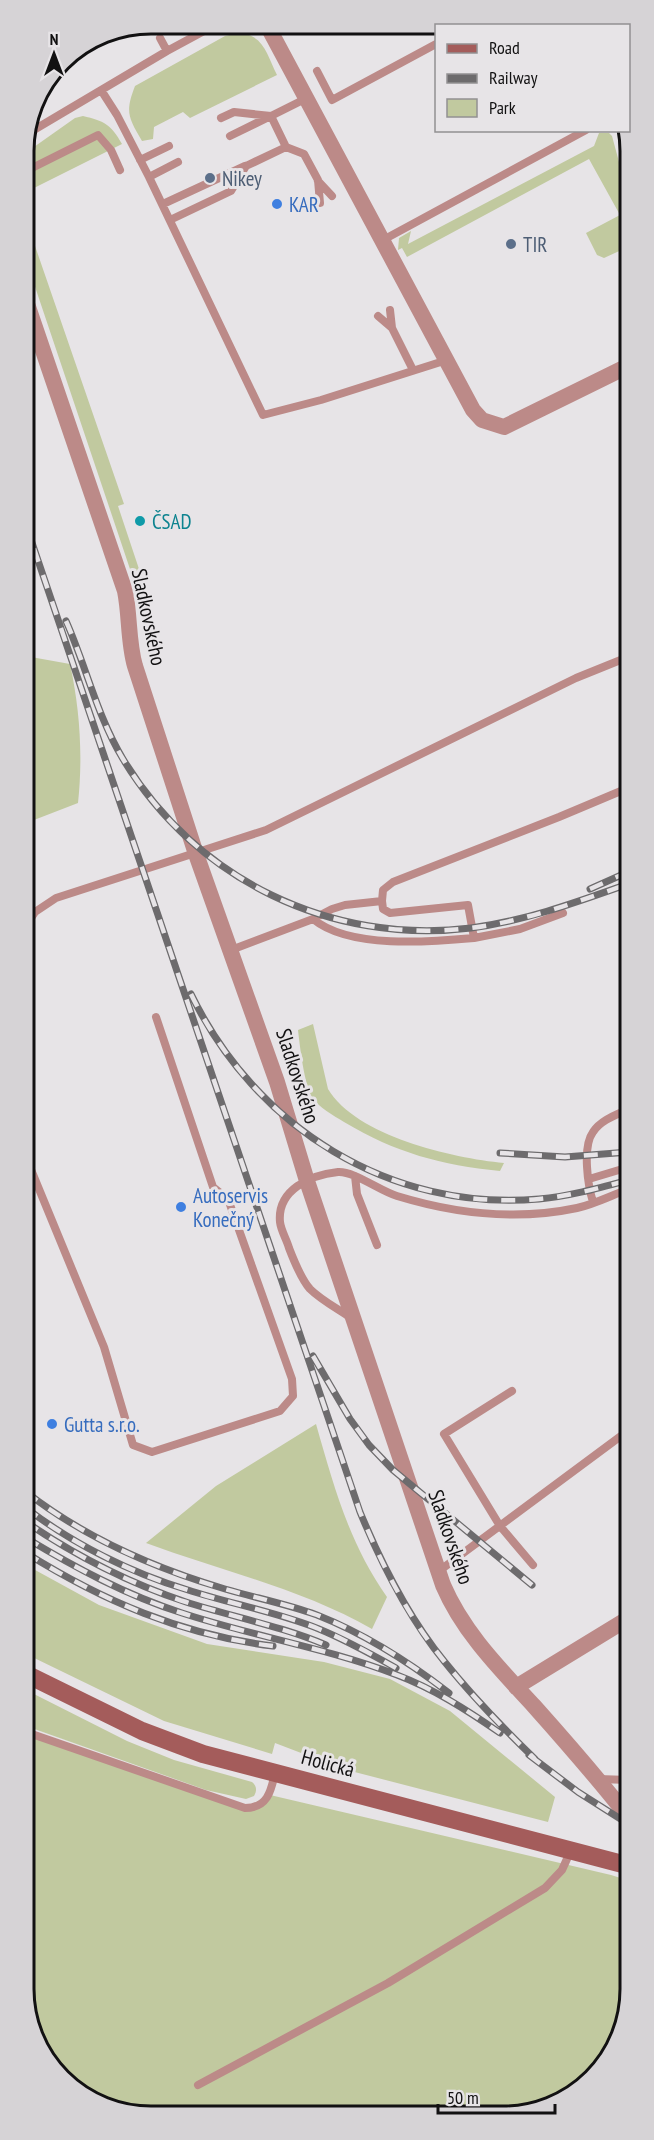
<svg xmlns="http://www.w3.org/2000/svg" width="654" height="2140" viewBox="0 0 654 2140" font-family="'PT Sans Narrow',sans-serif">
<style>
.green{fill:#c1c99f}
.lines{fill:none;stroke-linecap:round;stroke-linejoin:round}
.lane{stroke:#bc8a88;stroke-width:8}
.street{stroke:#bc8a88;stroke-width:16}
.secondary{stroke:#a45c5b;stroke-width:18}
.rail-casing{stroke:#6d6b6d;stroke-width:7}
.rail{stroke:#e7e4e7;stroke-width:4.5;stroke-dasharray:14;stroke-linecap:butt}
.service-dot{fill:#5c6f8a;stroke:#e7e4e7;stroke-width:2}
.shop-dot{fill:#3f7fe0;stroke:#e7e4e7;stroke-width:2}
.culture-dot{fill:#0f9aa8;stroke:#e7e4e7;stroke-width:2}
.labels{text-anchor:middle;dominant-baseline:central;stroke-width:6;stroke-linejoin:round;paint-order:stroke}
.service-label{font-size:21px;fill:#4e5e75;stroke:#e7e4e7;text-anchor:start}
.shop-label{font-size:21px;fill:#366cbe;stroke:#e7e4e7;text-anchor:start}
.culture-label{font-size:21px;fill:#0d838f;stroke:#e7e4e7;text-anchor:start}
.street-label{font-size:21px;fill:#121112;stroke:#e7e4e7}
.rim{fill:none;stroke:#121112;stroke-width:3}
</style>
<rect width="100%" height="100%" fill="#e7e4e7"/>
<path class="green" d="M 238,33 C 264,34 267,55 277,75 L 190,118 L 183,112 L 154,127 L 153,139 L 142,141 C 128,117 125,112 135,86 L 225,36 Z
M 83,116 C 104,121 111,124 122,144 L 24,193 L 24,154 L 75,118 Z
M 599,133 L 609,133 L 612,136 L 619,162 L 628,181 L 628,247 L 604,258 L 597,255 L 586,233 L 620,215 L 589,159 L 407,257 L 402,248 L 398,250 L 399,238 L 411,231 L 408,244 L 594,146 Z
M 24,214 L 124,504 L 118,506 L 140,572 L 132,575 L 24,254 Z
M 31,657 L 70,664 C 80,710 83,756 78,803 L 34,820 L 25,822 L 25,761 L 32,758 Z
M 313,1024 L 328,1089 C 356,1136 452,1158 504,1163 L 500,1171 C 441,1165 396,1153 344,1122 C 334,1116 318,1107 312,1097 C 304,1083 300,1047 298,1030 Z
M 316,1424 C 334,1487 349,1543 387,1597 L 372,1629 C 302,1589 222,1571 146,1543 L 216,1486 Z
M 26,1565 L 99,1605 L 207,1644 L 324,1662 L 390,1679 L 450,1711 L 555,1797 L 548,1822 L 343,1769 L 275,1743 L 272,1754 L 164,1721 L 26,1654 Z
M 26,1690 L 127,1741 L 174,1760 L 252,1782 C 257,1786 257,1791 254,1796 L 246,1799 L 206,1790 L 26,1726 Z
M 26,1735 L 245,1808 L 270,1795 L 611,1875 L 630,1881 L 630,1996 L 598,2073 L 527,2114 L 126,2113 L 61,2078 L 26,2013 Z"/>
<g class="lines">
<path class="lane" d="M 160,38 L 167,51
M 317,71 L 332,100 L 436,44
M 101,90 L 117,115 L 149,177 L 263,415 L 321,400 L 447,360
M 221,118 L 234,112 L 271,116
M 625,130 L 628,143
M 27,134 L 167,51 L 217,24
M 230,136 L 271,116
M 286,147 L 304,154 L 318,180 L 320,203
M 140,160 L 169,146
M 24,172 L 98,135 L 111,150 L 120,170
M 149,177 L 178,162
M 318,181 L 332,196
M 163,204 L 245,166
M 170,220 L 231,191 L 246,166 L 286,147 L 271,116 L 307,98
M 383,240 L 586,130
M 390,310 L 392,328
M 378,316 L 392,328 L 413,370
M 382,901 L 383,909 L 390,913 L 468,905 L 474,938 L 520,929 L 563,913
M 313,919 C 349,949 430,942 474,938
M 25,927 L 35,912 L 56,898 L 266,830 L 576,678 L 628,657
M 231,950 L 313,919 L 332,909 L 345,905 L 382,901 L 383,890 L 393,882 L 559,817 L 628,788
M 25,1155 L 104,1347 L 133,1445 L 152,1452 L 280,1411 L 293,1396 L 292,1379 L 228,1199 L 213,1187 L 156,1017
M 355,1176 L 357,1194 L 377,1245
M 589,1179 L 629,1167
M 593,1202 C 588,1186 582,1147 593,1132 C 601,1120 616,1115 629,1109
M 351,1318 C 338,1309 321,1300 310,1289 C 301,1279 294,1261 289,1248 C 287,1240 281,1231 280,1222 C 277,1190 310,1175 338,1172 C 354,1171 380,1191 397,1196 C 456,1214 516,1221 577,1208 C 595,1204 612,1195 629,1189
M 512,1391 L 444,1434 L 500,1526 L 533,1565
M 439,1571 L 629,1430
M 26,1732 L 245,1808 C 267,1808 271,1792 275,1773
M 598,1779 L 629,1780
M 198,2085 L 388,1983 L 545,1888 L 562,1870 L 571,1850"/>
<path class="street" d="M 267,25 L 473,410 L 482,420 L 504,427 L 628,366
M 24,295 L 125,591 C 130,616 128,642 135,666 L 196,854 L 277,1082 L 307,1181 L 443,1585 C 463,1632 500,1669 534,1706 C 567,1743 599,1780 630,1819
M 516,1687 L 629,1618"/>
<path class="secondary" d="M 26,1674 L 142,1731 L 203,1754 L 630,1866"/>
<g class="rail-casing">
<path id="rail" d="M 25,522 L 360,1512 C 382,1565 408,1617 444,1661 C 472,1696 503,1728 535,1759
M 66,621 C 86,666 97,716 123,759 C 196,880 331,945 471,928 C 525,921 577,902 628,884
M 590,889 L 628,872
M 191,994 C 255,1127 390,1212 539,1199 C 570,1196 599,1188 629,1180
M 500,1153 L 565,1157 L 629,1152
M 313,1356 L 350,1419 L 369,1445 L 393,1470 L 532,1585
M 26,1492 C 85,1538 154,1568 225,1589 C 256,1598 287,1604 317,1615 C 365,1634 409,1662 449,1693
M 26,1508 C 73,1544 131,1573 188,1590 C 231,1604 277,1612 319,1629 C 346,1640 371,1654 396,1668
M 26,1522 C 76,1556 129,1583 186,1602 C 233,1617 281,1626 326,1645
M 26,1538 C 76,1568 126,1595 182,1613 C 252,1636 327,1648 397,1675 C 434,1689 467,1710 500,1733
M 26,1553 C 103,1601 182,1635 273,1646
M 529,1755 L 578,1792 L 630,1825"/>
</g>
<use href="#rail" class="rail"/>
</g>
<g class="service-dot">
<circle cx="210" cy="178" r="6"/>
<circle cx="511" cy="244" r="6"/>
</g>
<g class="shop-dot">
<circle cx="277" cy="204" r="6"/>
<circle cx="181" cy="1207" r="6"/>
<circle cx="52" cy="1424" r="6"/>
</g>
<circle class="culture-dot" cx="140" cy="521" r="6"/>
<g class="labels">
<g class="service-label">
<text x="222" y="178">Nikey</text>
<text x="523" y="244">TIR</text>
</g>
<g class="shop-label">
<text x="289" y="204">KAR</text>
<text x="193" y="1195">Autoservis<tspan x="193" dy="24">Konečný</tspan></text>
<text x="64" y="1424">Gutta s.r.o.</text>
</g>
<g class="culture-label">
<text x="152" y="521">ČSAD</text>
</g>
<g class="street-label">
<text transform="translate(149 617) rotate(78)">Sladkovského</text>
<text transform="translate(298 1076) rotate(72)">Sladkovského</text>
<text transform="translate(451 1537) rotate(71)">Sladkovského</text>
<text transform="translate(328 1763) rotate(15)">Holická</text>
</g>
</g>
<path d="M0 0H654V2140H0ZM151 34H503A117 117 0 0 1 620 151V1989A117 117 0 0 1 503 2106H151A117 117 0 0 1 34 1989V151A117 117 0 0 1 151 34Z" fill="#d6d3d6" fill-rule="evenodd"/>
<path class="rim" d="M151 34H503A117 117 0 0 1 620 151V1989A117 117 0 0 1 503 2106H151A117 117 0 0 1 34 1989V151A117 117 0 0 1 151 34Z"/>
<rect x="435" y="24" width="195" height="108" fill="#e7e4e7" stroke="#929092" stroke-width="1.5"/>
<rect x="447" y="44" width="30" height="9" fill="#a45c5b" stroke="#929092" stroke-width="1.5"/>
<text x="489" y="54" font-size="18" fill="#121112">Road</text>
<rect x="447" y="74" width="30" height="9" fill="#6d6b6d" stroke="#929092" stroke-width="1.5"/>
<text x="489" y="84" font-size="18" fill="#121112">Railway</text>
<rect x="447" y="99" width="30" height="18" fill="#c1c99f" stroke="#929092" stroke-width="1.5"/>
<text x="489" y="114" font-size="18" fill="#121112">Park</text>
<g transform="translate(54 54)" stroke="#e7e4e7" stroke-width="4.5" paint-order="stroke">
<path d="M0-4.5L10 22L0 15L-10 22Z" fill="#121112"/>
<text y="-9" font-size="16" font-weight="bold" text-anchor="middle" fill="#121112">N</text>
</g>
<path d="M438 2104v9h117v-9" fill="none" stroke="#121112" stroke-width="3"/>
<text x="447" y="2104" font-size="18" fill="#121112" stroke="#e7e4e7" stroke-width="4.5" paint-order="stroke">50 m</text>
</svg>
